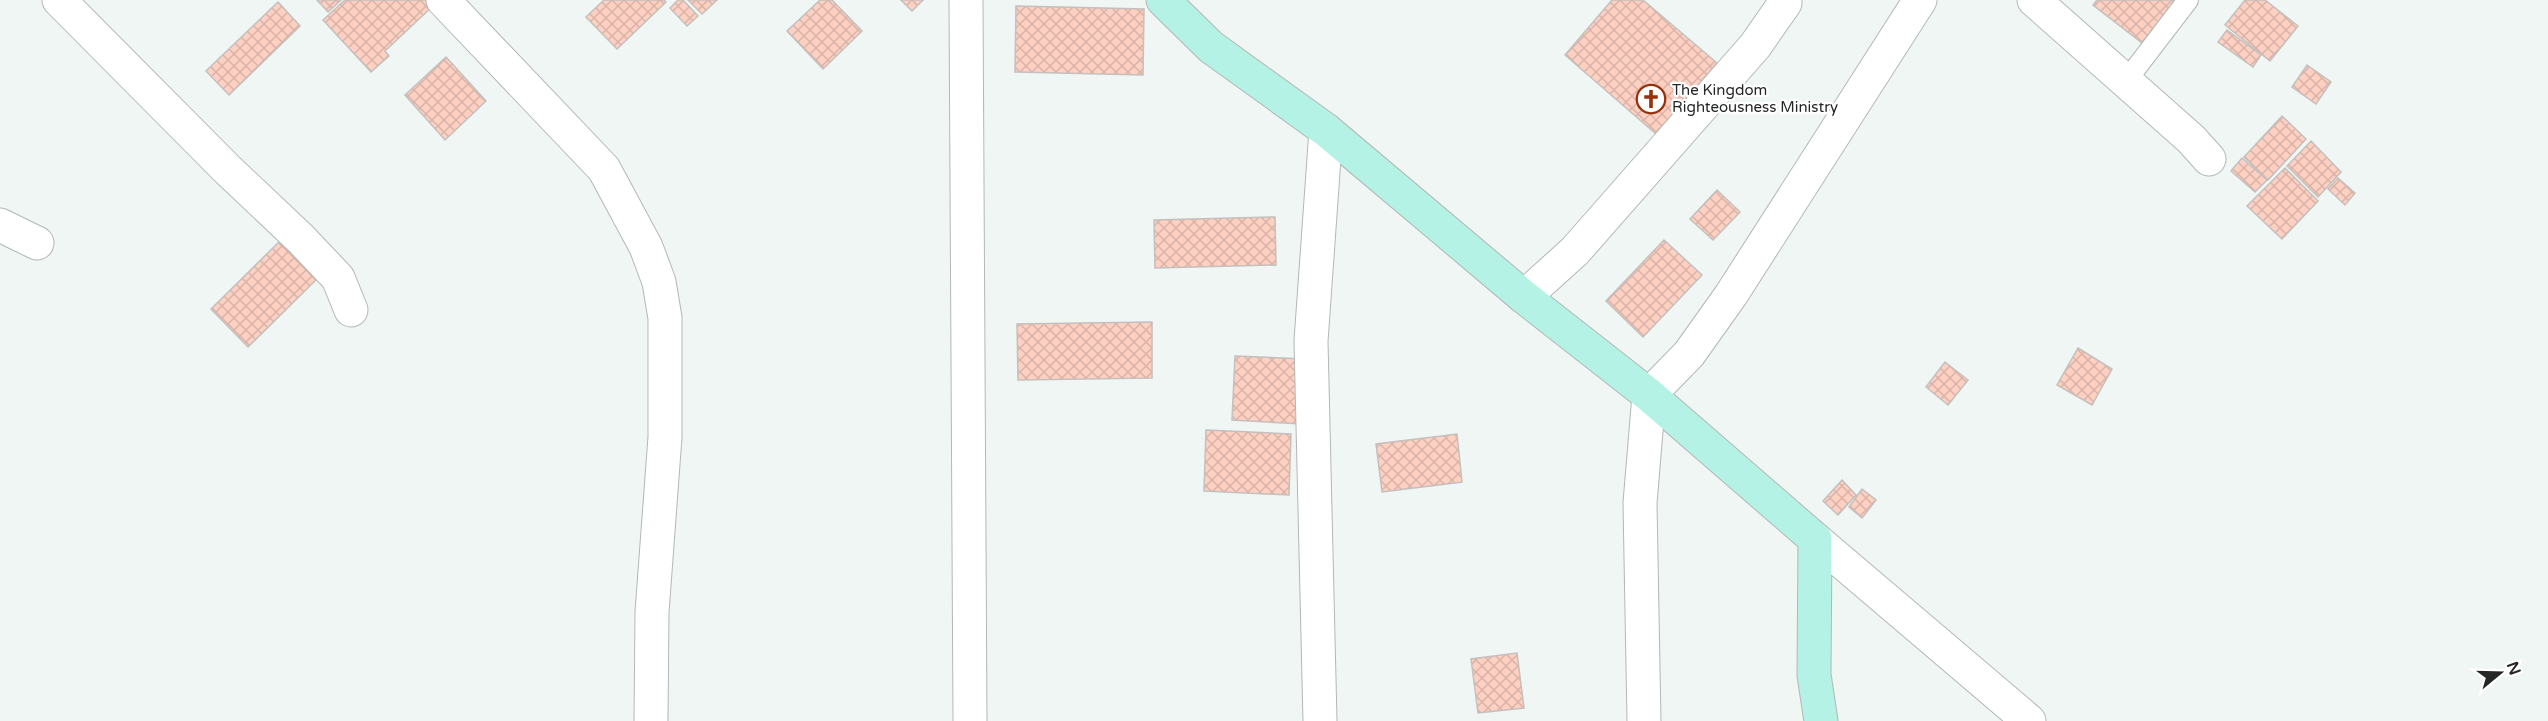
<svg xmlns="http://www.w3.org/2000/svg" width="2548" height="721" viewBox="0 0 2548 721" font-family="'Varela Round',sans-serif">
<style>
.building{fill:url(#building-cross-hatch);stroke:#c5bfbd;stroke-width:1.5}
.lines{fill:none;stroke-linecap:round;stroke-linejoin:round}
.lane-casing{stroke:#b2b8b6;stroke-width:22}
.street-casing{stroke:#b2b8b6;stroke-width:35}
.secondary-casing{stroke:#b2b8b6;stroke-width:35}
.lane{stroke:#fff;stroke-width:20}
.street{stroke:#fff;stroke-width:33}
.secondary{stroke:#b4f2e6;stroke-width:33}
.labels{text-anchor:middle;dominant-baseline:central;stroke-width:4.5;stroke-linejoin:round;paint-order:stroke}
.poi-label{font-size:15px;fill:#252726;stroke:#fff;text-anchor:start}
</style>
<defs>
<pattern id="building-cross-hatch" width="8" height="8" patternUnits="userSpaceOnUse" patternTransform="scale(1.5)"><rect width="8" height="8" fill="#fdd0c2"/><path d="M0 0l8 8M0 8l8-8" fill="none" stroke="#d9b3a7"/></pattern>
</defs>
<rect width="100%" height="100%" fill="#eff6f3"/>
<path class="building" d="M 317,0 L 341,0 L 328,12 Z
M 345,0 L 430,0 L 434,5 L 385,51 L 389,56 L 371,72 L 323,20 Z
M 604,0 L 664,0 L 666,2 L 617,49 L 586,17 Z
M 678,0 L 683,0 L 698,16 L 687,26 L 670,8 Z
M 688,0 L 717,0 L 702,14 Z
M 820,0 L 832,0 L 862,31 L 823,69 L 787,31 Z
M 901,0 L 923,0 L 912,11 Z
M 1612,0 L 1643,0 L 1717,63 L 1656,134 L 1565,55 Z
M 2097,0 L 2175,0 L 2142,43 L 2093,5 Z
M 2245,0 L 2265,0 L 2298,26 L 2270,61 L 2225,25 Z
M 278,2 L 300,26 L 229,95 L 206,71 Z
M 1016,6 L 1144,9 L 1143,75 L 1015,72 Z
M 2227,30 L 2261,55 L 2253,67 L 2218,42 Z
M 446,57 L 486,101 L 445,140 L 405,95 Z
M 2307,65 L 2331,82 L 2316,104 L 2292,87 Z
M 2282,116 L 2306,139 L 2268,180 L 2244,157 Z
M 2311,141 L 2341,172 L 2318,197 L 2287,166 Z
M 2242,158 L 2267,180 L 2255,192 L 2231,171 Z
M 2285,168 L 2318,201 L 2282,239 L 2247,206 Z
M 2338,178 L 2355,193 L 2345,205 L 2328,189 Z
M 1717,190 L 1740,212 L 1713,240 L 1690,219 Z
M 1275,217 L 1276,265 L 1155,268 L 1154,220 Z
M 285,236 L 322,274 L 248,347 L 211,309 Z
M 1664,240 L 1702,275 L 1643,337 L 1606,301 Z
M 1152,322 L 1152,378 L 1018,380 L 1017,324 Z
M 2078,348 L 2112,369 L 2092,405 L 2057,385 Z
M 1235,356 L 1305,359 L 1302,424 L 1232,420 Z
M 1945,362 L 1968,380 L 1948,405 L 1926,387 Z
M 1206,430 L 1291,434 L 1289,495 L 1204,491 Z
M 1457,434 L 1462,482 L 1382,492 L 1376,444 Z
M 1842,480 L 1856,495 L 1838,515 L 1823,501 Z
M 1862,489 L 1876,500 L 1862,518 L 1849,507 Z
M 1517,653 L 1524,708 L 1478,713 L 1471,659 Z"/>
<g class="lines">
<g class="lane-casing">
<path id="lane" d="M 2126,81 L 2188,0"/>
</g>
<g class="street-casing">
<path id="street" d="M 59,0 L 228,170 L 301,239 L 338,278 L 351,310
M 443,0 L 604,169 L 646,247 L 659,282 L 665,318 L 665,437 L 652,612 L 651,721
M 966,0 L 970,721
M 2034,0 L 2191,139 L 2209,159
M 0,225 L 37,243
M 1524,297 L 1575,251 L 1755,46 L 1785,3
M 1815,539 L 2029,721
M 1320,721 L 1311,341 L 1326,130
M 1644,721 L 1640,503 L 1649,395 L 1689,354 L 1731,295 L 1920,0"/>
</g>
<g class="secondary-casing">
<path id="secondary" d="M 1163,0 L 1211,47 L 1326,130 L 1524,297 L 1649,395 L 1815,539 L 1814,675 L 1821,721"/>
</g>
<use href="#lane" class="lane"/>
<use href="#street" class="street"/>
<use href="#secondary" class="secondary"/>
</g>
<defs>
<g id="church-ring" transform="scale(1.5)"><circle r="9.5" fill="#fff" stroke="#97310c" stroke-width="1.5"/><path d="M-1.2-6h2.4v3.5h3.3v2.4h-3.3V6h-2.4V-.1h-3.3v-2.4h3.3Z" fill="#97310c"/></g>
</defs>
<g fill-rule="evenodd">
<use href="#church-ring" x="1651" y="99"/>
</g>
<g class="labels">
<g class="poi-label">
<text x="1672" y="90">The Kingdom<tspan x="1672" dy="17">Righteousness Ministry</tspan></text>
</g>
</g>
<g transform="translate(2500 673) rotate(71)" stroke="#ffffff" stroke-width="4.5" paint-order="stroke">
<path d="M0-4.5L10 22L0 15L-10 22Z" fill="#252726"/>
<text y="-9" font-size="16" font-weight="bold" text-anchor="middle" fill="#252726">N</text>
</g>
</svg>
